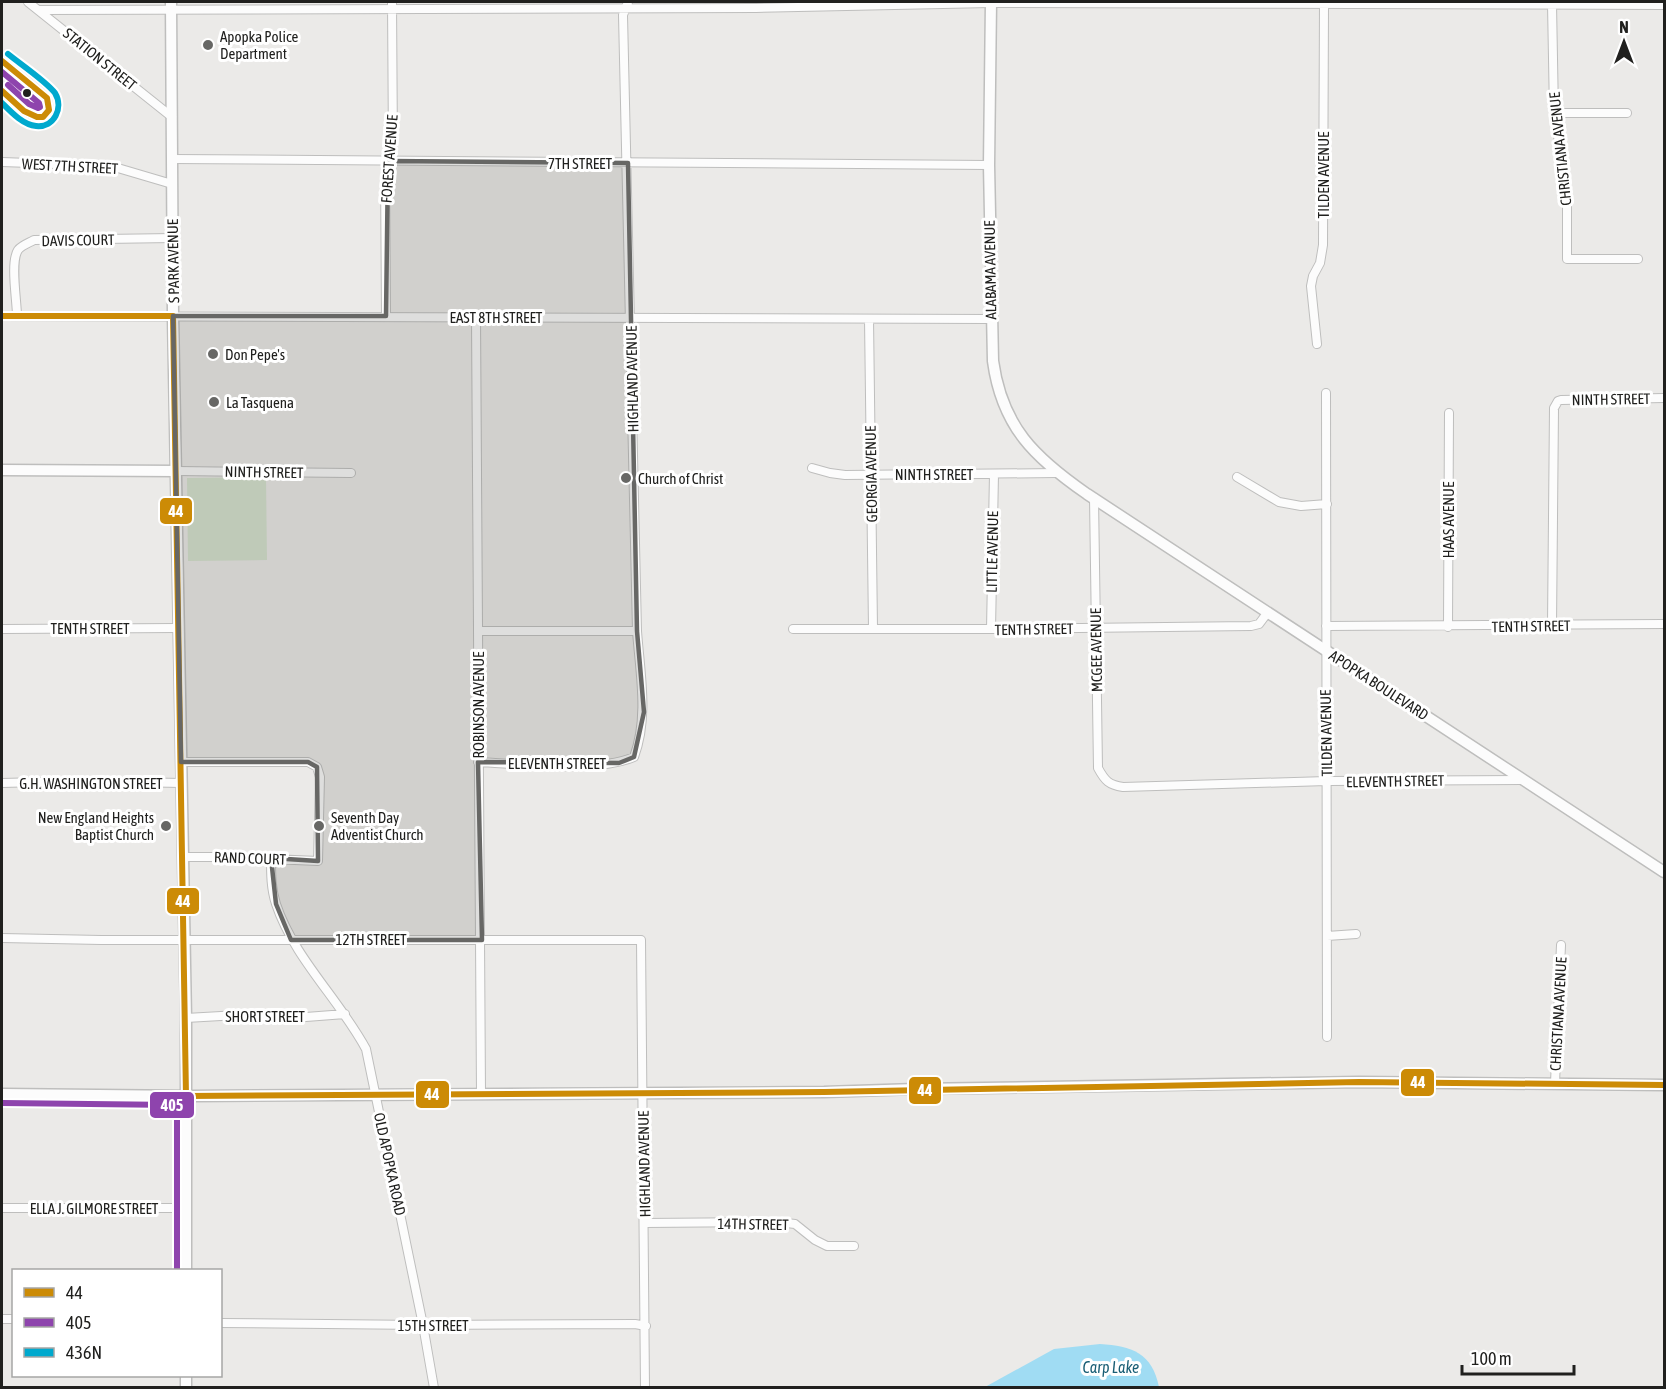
<svg xmlns="http://www.w3.org/2000/svg" width="1666" height="1389" viewBox="0 0 1666 1389" font-family="'Asap Condensed',sans-serif">
<style>
.green{fill:#d5e3cd}
.water{fill:#a0dcf3}
.lines{fill:none;stroke-linecap:round;stroke-linejoin:round}
.street-casing{stroke:#bebebd;stroke-width:10}
.secondary-casing{stroke:#bebebd;stroke-width:13}
.street{stroke:#fcfcfc;stroke-width:8}
.secondary{stroke:#fcfcfc;stroke-width:10}
.bus-1-casing{stroke:#fff;stroke-width:10}
.bus-2-casing{stroke:#fff;stroke-width:10}
.bus-3-casing{stroke:#fff;stroke-width:10}
.bus-1{stroke:#cc8b06;stroke-width:6}
.bus-2{stroke:#8e44ad;stroke-width:6}
.bus-3{stroke:#00a9ce;stroke-width:6}
.marked{fill:#676765;fill-opacity:0.2;stroke:#676765;stroke-width:4.5;stroke-linejoin:round}
.poi-dot{fill:#676765;stroke:#fff;stroke-width:2}
.bus-dot{fill:#20201e;stroke:#fff;stroke-width:2}
.labels{text-anchor:middle;dominant-baseline:central;stroke-width:6;stroke-linejoin:round;paint-order:stroke}
.poi-label{font-size:15px;fill:#20201e;stroke:#fff;text-anchor:start}
.street-label{font-size:15px;fill:#20201e;stroke:#fff}
.water-label{font-size:16px;font-style:italic;fill:#195e75;stroke:#fff}
.line-badge{stroke:#fff;stroke-width:2}
.badge-label{font-size:16px;text-anchor:middle;font-weight:bold;fill:#fff}
</style>
<rect width="100%" height="100%" fill="#ebeae8"/>
<path class="green" d="M 266,477 L 267,560 L 188,561 L 187,478 Z"/>
<path class="water" d="M 1100,1344 C 1132,1346 1152,1353 1159,1387 L 985,1387 L 1054,1349 Z"/>
<g class="lines">
<g class="street-casing">
<path id="street" d="M 28,2 L 172,117
M 1552,4 L 1554,113 L 1567,190 L 1567,259 L 1638,259
M 39,10 L 756,8 L 991,3 L 1664,5
M 1554,113 L 1627,113
M 171,159 L 989,165
M 2,162 L 111,166 L 172,184
M 2,316 L 991,319
M 17,316 C 17,301 10,262 18,250 C 22,245 29,243 34,240 L 173,238
M 386,316 L 385,170 L 393,150 L 392,2
M 476,317 L 481,1094
M 869,319 L 873,628
M 1317,344 L 1311,286 L 1313,276 L 1320,263 L 1323,245 L 1324,4
M 1326,393 L 1327,1037
M 812,468 L 830,473 L 845,475 L 1057,473
M 177,471 L 351,473
M 1237,477 L 1279,502 L 1301,506 L 1327,504
M 1094,498 L 1098,768 C 1105,781 1109,785 1123,787 L 1327,781 L 1522,780
M 1326,626 L 1664,624
M 1552,626 L 1554,408 L 1558,401 L 1561,400 L 1664,398
M 1448,627 L 1449,413
M 2,629 L 178,628
M 793,629 L 991,629 L 1251,626 L 1259,624 L 1268,612
M 991,629 L 994,474
M 478,631 L 637,631
M 181,762 L 308,762 L 317,767 L 320,777 L 318,861 L 228,857 L 182,857
M 478,762 C 521,764 596,773 634,757 C 649,717 640,673 637,631 L 623,15 L 628,2
M 2,783 L 79,781 L 181,783
M 271,858 C 271,874 271,889 276,904 C 294,958 339,999 366,1049 L 423,1325 L 434,1388
M 1327,936 L 1356,934
M 2,938 L 101,940 L 641,940 L 645,1388
M 186,1018 L 257,1014 L 293,1018 L 345,1014
M 1555,1083 L 1561,945
M 2,1208 L 186,1208
M 645,1223 L 778,1222 L 795,1224 L 815,1240 L 827,1246 L 854,1246
M 2,1319 L 14,1319
M 220,1323 L 423,1325 L 635,1324 L 646,1326"/>
</g>
<g class="secondary-casing">
<path id="secondary" d="M 171,2 L 173,316 L 186,1018 L 186,1270
M 991,2 L 989,165 L 993,361 C 1002,427 1035,458 1087,494 L 1664,872
M 2,470 L 177,471
M 2,1094 L 193,1096 L 824,1092 L 915,1089 L 1359,1082 L 1664,1085
M 186,1376 L 186,1388"/>
</g>
<use href="#street" class="street"/>
<use href="#secondary" class="secondary"/>
<g class="bus-1-casing">
<path id="bus-1" d="M 2,61 L 47,98 L 49,110 L 43,117 L 37,117 L 24,111 L 2,91
M 2,316 L 173,316
M 173,316 L 186,1096
M 186,1096 L 824,1092 L 1359,1082 L 1664,1085"/>
</g>
<g class="bus-2-casing">
<path id="bus-2" d="M 2,72 L 39,103 L 40,107 L 38,108 L 29,104 L 8,85
M 2,1103 L 177,1105 L 177,1270"/>
</g>
<g class="bus-3-casing">
<path id="bus-3" d="M 2,103 C 11,112 23,125 36,126 C 54,128 64,108 55,93 C 47,82 19,63 8,54"/>
</g>
<use href="#bus-1" class="bus-1"/>
<use href="#bus-2" class="bus-2"/>
<use href="#bus-3" class="bus-3"/>
</g>
<path class="marked" d="M 388,161 L 628,163 L 637,631 L 644,712 L 634,757 L 619,763 L 478,762 L 482,940 L 291,940 L 276,904 L 271,858 L 318,861 L 317,767 L 308,762 L 181,762 L 173,316 L 386,316 Z"/>
<g class="poi-dot">
<circle cx="208" cy="45" r="6"/>
<circle cx="213" cy="354" r="6"/>
<circle cx="214" cy="402" r="6"/>
<circle cx="626" cy="478" r="6"/>
<circle cx="166" cy="826" r="6"/>
<circle cx="319" cy="826" r="6"/>
</g>
<circle class="bus-dot" cx="27" cy="93" r="5"/>
<g class="labels">
<g class="poi-label">
<text x="220" y="36">Apopka Police<tspan x="220" dy="17">Department</tspan></text>
<text x="225" y="354">Don Pepe's</text>
<text x="226" y="402">La Tasquena</text>
<text x="638" y="478">Church of Christ</text>
<text x="154" y="817" text-anchor="end">New England Heights<tspan x="154" dy="17">Baptist Church</tspan></text>
<text x="331" y="817">Seventh Day<tspan x="331" dy="17">Adventist Church</tspan></text>
</g>
<g class="street-label">
<text transform="translate(100 59) rotate(39)">STATION STREET</text>
<text transform="translate(1560 149) rotate(-96)">CHRISTIANA AVENUE</text>
<text transform="translate(389 159) rotate(-86)">FOREST AVENUE</text>
<text x="580" y="163">7TH STREET</text>
<text transform="translate(70 166) rotate(3)">WEST 7TH STREET</text>
<text transform="translate(1323 175) rotate(-90)">TILDEN AVENUE</text>
<text transform="translate(78 240) rotate(-1)">DAVIS COURT</text>
<text transform="translate(173 261) rotate(-91)">S PARK AVENUE</text>
<text transform="translate(990 270) rotate(-91)">ALABAMA AVENUE</text>
<text x="496" y="317">EAST 8TH STREET</text>
<text transform="translate(632 379) rotate(-91)">HIGHLAND AVENUE</text>
<text transform="translate(1611 399) rotate(-1)">NINTH STREET</text>
<text transform="translate(264 472) rotate(1)">NINTH STREET</text>
<text transform="translate(871 474) rotate(-91)">GEORGIA AVENUE</text>
<text x="934" y="474">NINTH STREET</text>
<text transform="translate(1448 520) rotate(-90)">HAAS AVENUE</text>
<text transform="translate(992 552) rotate(-89)">LITTLE AVENUE</text>
<text transform="translate(1531 626) rotate(-1)">TENTH STREET</text>
<text x="90" y="628">TENTH STREET</text>
<text transform="translate(1034 629) rotate(-1)">TENTH STREET</text>
<text transform="translate(1096 650) rotate(-91)">MCGEE AVENUE</text>
<text transform="translate(1379 685) rotate(33)">APOPKA BOULEVARD</text>
<text transform="translate(478 705) rotate(-90)">ROBINSON AVENUE</text>
<text transform="translate(1326 733) rotate(-91)">TILDEN AVENUE</text>
<text x="557" y="763">ELEVENTH STREET</text>
<text transform="translate(1395 781) rotate(-1)">ELEVENTH STREET</text>
<text x="91" y="783">G.H. WASHINGTON STREET</text>
<text transform="translate(250 858) rotate(2)">RAND COURT</text>
<text x="371" y="939">12TH STREET</text>
<text transform="translate(1558 1014) rotate(-87)">CHRISTIANA AVENUE</text>
<text x="265" y="1016">SHORT STREET</text>
<text transform="translate(390 1164) rotate(78)">OLD APOPKA ROAD</text>
<text transform="translate(644 1164) rotate(-91)">HIGHLAND AVENUE</text>
<text x="94" y="1208">ELLA J. GILMORE STREET</text>
<text transform="translate(753 1224) rotate(1)">14TH STREET</text>
<text x="433" y="1325">15TH STREET</text>
</g>
<g class="water-label">
<text x="1111" y="1367">Carp Lake</text>
</g>
</g>
<g class="line-badge">
<rect x="159" y="497" width="34" height="28" rx="6" fill="#cc8b06"/>
<rect x="166" y="887" width="34" height="28" rx="6" fill="#cc8b06"/>
<rect x="1400" y="1068" width="35" height="29" rx="6" fill="#cc8b06"/>
<rect x="908" y="1076" width="34" height="29" rx="6" fill="#cc8b06"/>
<rect x="415" y="1080" width="35" height="29" rx="6" fill="#cc8b06"/>
<rect x="149" y="1091" width="46" height="28" rx="6" fill="#8e44ad"/>
</g>
<g class="badge-label">
<text x="176" y="517">44</text>
<text x="183" y="907">44</text>
<text x="1418" y="1088">44</text>
<text x="925" y="1096">44</text>
<text x="432" y="1100">44</text>
<text x="172" y="1111">405</text>
</g>
<rect width="1666" height="1389" fill="none" stroke="#20201e" stroke-width="6"/>
<rect x="12" y="1269" width="210" height="108" fill="#ffffff" stroke="#a6a6a5" stroke-width="1.5"/>
<rect x="24" y="1288" width="30" height="9" fill="#cc8b06" stroke="#a6a6a5" stroke-width="1.5"/>
<text x="66" y="1299" font-size="18" fill="#20201e">44</text>
<rect x="24" y="1318" width="30" height="9" fill="#8e44ad" stroke="#a6a6a5" stroke-width="1.5"/>
<text x="66" y="1329" font-size="18" fill="#20201e">405</text>
<rect x="24" y="1348" width="30" height="9" fill="#00a9ce" stroke="#a6a6a5" stroke-width="1.5"/>
<text x="66" y="1359" font-size="18" fill="#20201e">436N</text>
<g transform="translate(1624 42)" stroke="#ffffff" stroke-width="4.5" paint-order="stroke">
<path d="M0-4.5L10 22L0 15L-10 22Z" fill="#20201e"/>
<text y="-9" font-size="16" font-weight="bold" text-anchor="middle" fill="#20201e">N</text>
</g>
<path d="M1462 1365v9h112v-9" fill="none" stroke="#20201e" stroke-width="3"/>
<text x="1471" y="1365" font-size="18" fill="#20201e" stroke="#ffffff" stroke-width="4.5" paint-order="stroke">100 m</text>
</svg>
